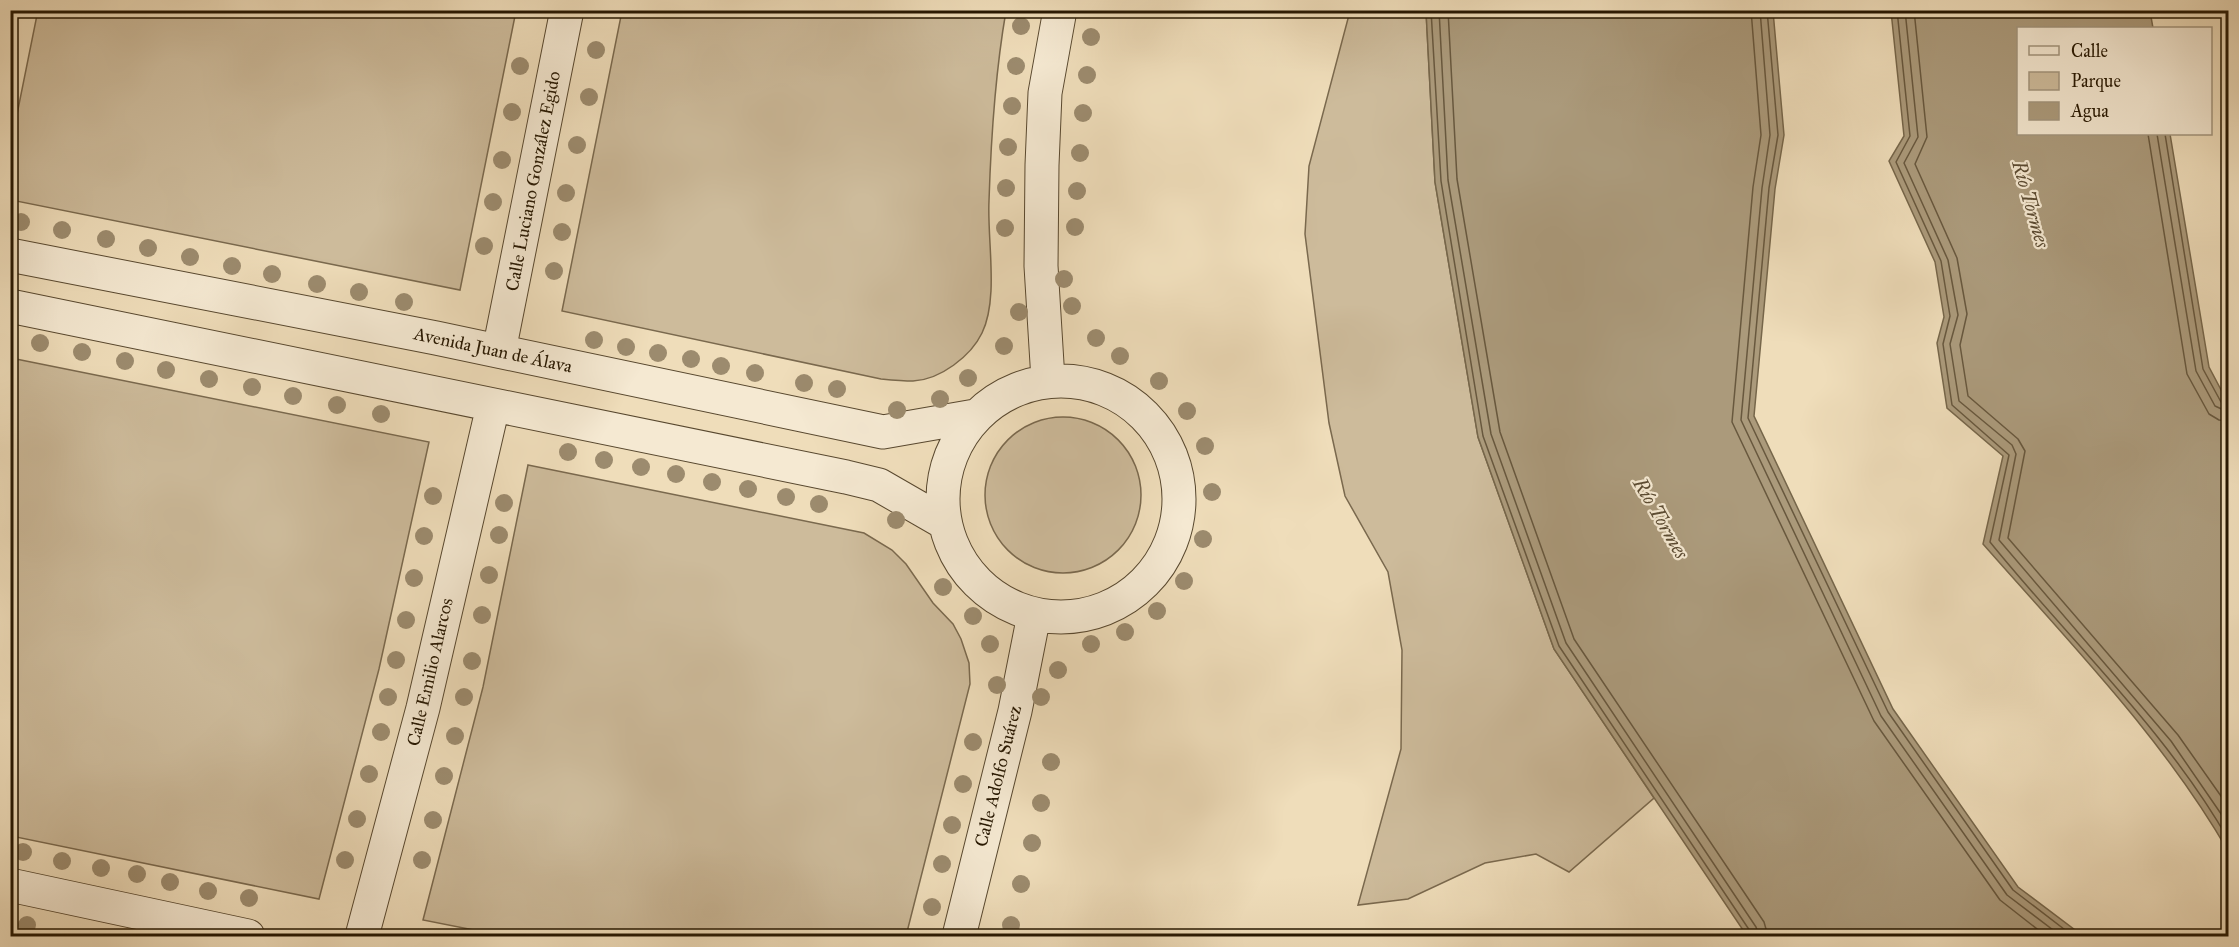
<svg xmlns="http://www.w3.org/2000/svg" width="2239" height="947" viewBox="0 0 2239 947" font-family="'IM FELL Great Primer',serif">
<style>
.green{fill:#cdbb9b;stroke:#7a694e;stroke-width:1.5}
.water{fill:#ab9a7b;stroke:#76664a;stroke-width:1.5}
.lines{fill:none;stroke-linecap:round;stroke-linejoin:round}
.shore{stroke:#68583e;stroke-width:1.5}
.minor-casing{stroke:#58482f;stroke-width:35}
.minor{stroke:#f5e9d2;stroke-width:33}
.tree{fill:#9c8b6e}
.labels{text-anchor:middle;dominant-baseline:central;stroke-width:4.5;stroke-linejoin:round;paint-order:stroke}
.street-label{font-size:18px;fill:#261701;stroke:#f5e9d2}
.water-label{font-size:20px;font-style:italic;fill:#5b4b32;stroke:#f5e9d2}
</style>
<rect width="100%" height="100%" fill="#efddba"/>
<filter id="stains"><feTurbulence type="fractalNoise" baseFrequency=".00333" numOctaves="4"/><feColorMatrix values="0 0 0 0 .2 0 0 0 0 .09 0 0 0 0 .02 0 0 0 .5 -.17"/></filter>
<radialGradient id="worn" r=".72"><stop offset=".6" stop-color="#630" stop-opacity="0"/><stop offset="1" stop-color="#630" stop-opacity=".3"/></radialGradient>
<path class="green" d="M 38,10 L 516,11 L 460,290 L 11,200 L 11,144 Z
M 622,11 L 1006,11 C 995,74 991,137 989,201 C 987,240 999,298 982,333 C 971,356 940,380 913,381 C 903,381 892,380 881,379 L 562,311 Z
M 1350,11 L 1426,11 L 1435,182 L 1478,437 L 1554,649 L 1654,798 L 1569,872 L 1536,854 L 1485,863 L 1408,899 L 1358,905 L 1401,749 L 1402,650 L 1388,572 L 1345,496 L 1329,423 L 1305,234 L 1309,166 Z
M 11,358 L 429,442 L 379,669 L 319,899 L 11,836 Z
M985 495a78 78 0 1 1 156 0a78 78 0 1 1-156 0Z
M 528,465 L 864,533 L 892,550 L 906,564 L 933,603 L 953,624 L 961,639 L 969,663 L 970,684 L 906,936 L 504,936 L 423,920 L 483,687 Z"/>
<path class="water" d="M 1426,11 L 1773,11 L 1784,135 L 1775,189 L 1754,416 L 1893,709 L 2018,887 L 2083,936 L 1747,936 L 1554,649 L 1478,437 L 1435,182 Z
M 1891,11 L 2150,11 L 2153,28 L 2018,28 L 2018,134 L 2170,134 L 2209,367 L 2228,403 L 2228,851 C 2163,738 2069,642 1983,544 L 2003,456 L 1947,408 L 1937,343 L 1944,317 L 1935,262 L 1889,161 L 1904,136 Z"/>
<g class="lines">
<path class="shore" d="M 1431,10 L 1441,181 L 1483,436 L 1559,646 L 1750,931 L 1751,936
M 1439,10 L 1448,180 L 1491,434 L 1566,643 L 1756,927 L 1759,936
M 1448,10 L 1457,179 L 1500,432 L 1574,639 L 1764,922 L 1768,936
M 1751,10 L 1761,135 L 1753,187 L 1732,422 L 1874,721 L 2000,900 L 2046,936
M 1760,10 L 1770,135 L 1762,188 L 1741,420 L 1881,716 L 2007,895 L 2061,936
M 1767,10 L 1778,135 L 1769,188 L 1748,418 L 1888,712 L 2013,890 L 2073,936
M 1897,10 L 1910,136 L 1896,162 L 1941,261 L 1950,316 L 1943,344 L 1952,405 L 2009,455 L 1990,542 C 2070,641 2165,729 2228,839
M 1905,10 L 1918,137 L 1904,163 L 1948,260 L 1958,315 L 1950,344 L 1959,401 L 2012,445 L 2016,454 L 1999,540 L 2171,741 L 2228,824
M 1914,10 L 1927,137 L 1915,164 L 1957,258 L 1967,314 L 1960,345 L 1968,396 L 2018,439 L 2025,451 L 2008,538 L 2178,735 L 2228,806
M 2148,134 L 2187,374 L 2209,414 L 2219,420 L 2228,421
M 2157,134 L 2196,371 L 2215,406 L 2228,412
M 2165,134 L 2203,369 L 2221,402 L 2228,404"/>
<g class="minor-casing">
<path id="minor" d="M 10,255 L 436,338 L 883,432 L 975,416
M 10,306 L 846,477 L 879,485 L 945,523
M 499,351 L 567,10
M 1048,380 L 1041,266 L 1042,165 L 1045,93 L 1060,10
M943 499a118 118 0 1 1 236 0a118 118 0 1 1-236 0Z
M 10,885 L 248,936
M 362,936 L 423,708 L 493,406
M 959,936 L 1015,711 L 1034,615"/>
</g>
<use href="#minor" class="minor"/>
</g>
<g class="tree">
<circle cx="1021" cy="26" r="9"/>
<circle cx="1091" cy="37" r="9"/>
<circle cx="596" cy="50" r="9"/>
<circle cx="520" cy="66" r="9"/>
<circle cx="1016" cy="66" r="9"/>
<circle cx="1087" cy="75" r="9"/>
<circle cx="589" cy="97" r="9"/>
<circle cx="1012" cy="106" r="9"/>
<circle cx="512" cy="112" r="9"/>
<circle cx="1083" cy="113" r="9"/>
<circle cx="577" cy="145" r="9"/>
<circle cx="1008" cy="147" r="9"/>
<circle cx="1080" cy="153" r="9"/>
<circle cx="502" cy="160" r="9"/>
<circle cx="1006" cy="188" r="9"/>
<circle cx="1077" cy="191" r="9"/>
<circle cx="566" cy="193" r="9"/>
<circle cx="493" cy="202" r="9"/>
<circle cx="21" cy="222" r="9"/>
<circle cx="1075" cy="227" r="9"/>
<circle cx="1005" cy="228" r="9"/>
<circle cx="62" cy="230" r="9"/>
<circle cx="562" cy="232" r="9"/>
<circle cx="106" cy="239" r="9"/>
<circle cx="484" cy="246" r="9"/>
<circle cx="148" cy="248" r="9"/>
<circle cx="190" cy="257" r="9"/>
<circle cx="232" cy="266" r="9"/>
<circle cx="554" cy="271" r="9"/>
<circle cx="272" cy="274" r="9"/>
<circle cx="1064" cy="279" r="9"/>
<circle cx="317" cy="284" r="9"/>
<circle cx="359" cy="292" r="9"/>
<circle cx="404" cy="302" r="9"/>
<circle cx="1072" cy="306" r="9"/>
<circle cx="1019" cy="312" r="9"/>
<circle cx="1096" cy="338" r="9"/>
<circle cx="594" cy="340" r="9"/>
<circle cx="40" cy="343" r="9"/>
<circle cx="1004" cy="346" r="9"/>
<circle cx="626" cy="347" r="9"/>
<circle cx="82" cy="352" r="9"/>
<circle cx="658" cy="353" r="9"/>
<circle cx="1120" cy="356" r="9"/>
<circle cx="691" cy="359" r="9"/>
<circle cx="125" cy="361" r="9"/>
<circle cx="721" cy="366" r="9"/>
<circle cx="166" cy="370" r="9"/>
<circle cx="755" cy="373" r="9"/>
<circle cx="968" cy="378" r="9"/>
<circle cx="209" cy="379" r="9"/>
<circle cx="1159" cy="381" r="9"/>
<circle cx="804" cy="383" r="9"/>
<circle cx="252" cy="387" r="9"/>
<circle cx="837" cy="389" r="9"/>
<circle cx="293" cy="396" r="9"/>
<circle cx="940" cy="399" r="9"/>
<circle cx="337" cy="405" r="9"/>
<circle cx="897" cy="410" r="9"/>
<circle cx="1187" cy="411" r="9"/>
<circle cx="381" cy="414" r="9"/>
<circle cx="1205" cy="446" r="9"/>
<circle cx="568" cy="452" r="9"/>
<circle cx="604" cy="460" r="9"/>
<circle cx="641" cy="467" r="9"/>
<circle cx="676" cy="474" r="9"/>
<circle cx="712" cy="482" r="9"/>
<circle cx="748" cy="489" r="9"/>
<circle cx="1212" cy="492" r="9"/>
<circle cx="433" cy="496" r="9"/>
<circle cx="786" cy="497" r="9"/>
<circle cx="504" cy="503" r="9"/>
<circle cx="819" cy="504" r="9"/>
<circle cx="896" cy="520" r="9"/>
<circle cx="499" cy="535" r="9"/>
<circle cx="424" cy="536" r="9"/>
<circle cx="1203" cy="539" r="9"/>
<circle cx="489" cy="575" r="9"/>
<circle cx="414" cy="578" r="9"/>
<circle cx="1184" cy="581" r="9"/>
<circle cx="943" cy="587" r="9"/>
<circle cx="1157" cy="611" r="9"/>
<circle cx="482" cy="615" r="9"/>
<circle cx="973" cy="616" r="9"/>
<circle cx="406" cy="620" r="9"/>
<circle cx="1125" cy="632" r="9"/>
<circle cx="990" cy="644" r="9"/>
<circle cx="1091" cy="644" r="9"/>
<circle cx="396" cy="660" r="9"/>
<circle cx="472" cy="661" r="9"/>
<circle cx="1058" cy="670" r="9"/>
<circle cx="997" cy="685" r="9"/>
<circle cx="388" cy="697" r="9"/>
<circle cx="464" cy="697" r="9"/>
<circle cx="1041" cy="697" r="9"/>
<circle cx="381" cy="732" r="9"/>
<circle cx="455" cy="736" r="9"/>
<circle cx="973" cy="742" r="9"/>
<circle cx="1051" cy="762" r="9"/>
<circle cx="369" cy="774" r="9"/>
<circle cx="444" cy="776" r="9"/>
<circle cx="963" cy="784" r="9"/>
<circle cx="1041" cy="803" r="9"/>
<circle cx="357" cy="819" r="9"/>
<circle cx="433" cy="820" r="9"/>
<circle cx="952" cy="825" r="9"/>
<circle cx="1032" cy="843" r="9"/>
<circle cx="23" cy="852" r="9"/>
<circle cx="345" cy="860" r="9"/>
<circle cx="422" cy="860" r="9"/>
<circle cx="62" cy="861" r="9"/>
<circle cx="942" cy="864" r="9"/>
<circle cx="101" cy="868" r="9"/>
<circle cx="137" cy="874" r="9"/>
<circle cx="170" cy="882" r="9"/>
<circle cx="1021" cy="884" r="9"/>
<circle cx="208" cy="891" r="9"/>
<circle cx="249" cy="898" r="9"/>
<circle cx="932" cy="907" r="9"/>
<circle cx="27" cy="925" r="9"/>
<circle cx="1011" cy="925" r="9"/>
</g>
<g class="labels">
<g class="street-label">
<text transform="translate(533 181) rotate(-79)">Calle Luciano González Egido</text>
<text transform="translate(493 350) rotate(12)">Avenida Juan de Álava</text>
<text transform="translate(430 672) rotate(-77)">Calle Emilio Alarcos</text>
<text transform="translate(998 776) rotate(-76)">Calle Adolfo Suárez</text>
</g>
<g class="water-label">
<text transform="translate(2031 204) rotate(74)">Río Tormes</text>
<text transform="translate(1661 518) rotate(60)">Río Tormes</text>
</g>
</g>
<rect width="2239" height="947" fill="none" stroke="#efddba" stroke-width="36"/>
<rect x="12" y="12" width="2215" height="923" fill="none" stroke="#261701" stroke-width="3"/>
<rect x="18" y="18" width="2203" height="911" fill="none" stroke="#261701" stroke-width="1.5"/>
<rect x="2017" y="27" width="195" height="108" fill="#f5e9d2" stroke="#a2957e" stroke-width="1.5"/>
<rect x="2029" y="46" width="30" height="9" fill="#f5e9d2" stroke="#a2957e" stroke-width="1.5"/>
<text x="2071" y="57" font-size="18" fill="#261701">Calle</text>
<rect x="2029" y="72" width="30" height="18" fill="#cdbb9b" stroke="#a2957e" stroke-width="1.5"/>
<text x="2071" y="87" font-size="18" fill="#261701">Parque</text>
<rect x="2029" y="102" width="30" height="18" fill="#ab9a7b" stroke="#a2957e" stroke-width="1.5"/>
<text x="2071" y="117" font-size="18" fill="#261701">Agua</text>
<rect width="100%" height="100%" filter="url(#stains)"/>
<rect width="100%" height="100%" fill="url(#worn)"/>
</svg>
